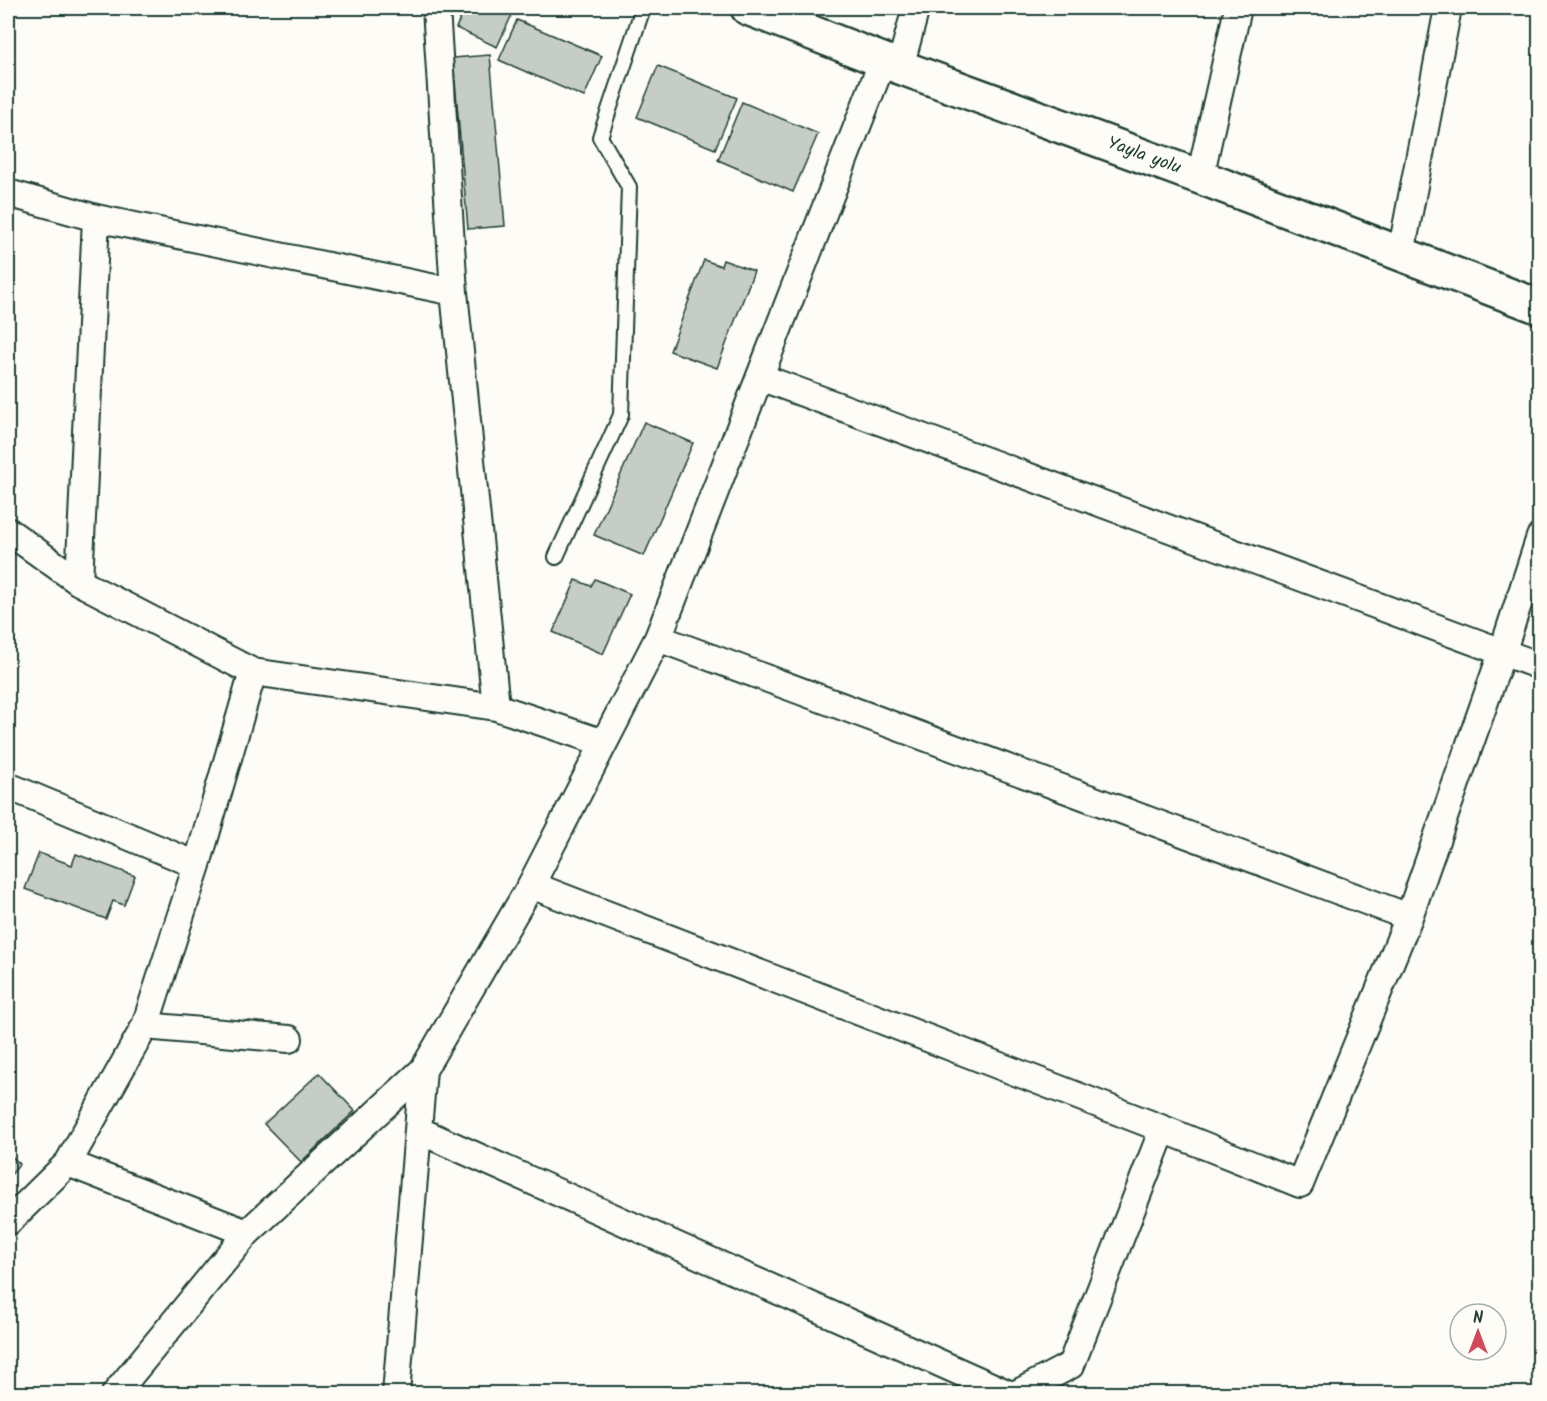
<svg xmlns="http://www.w3.org/2000/svg" width="1547" height="1401" viewBox="0 0 1547 1401" font-family="Kalam,sans-serif">
<style>
.building{fill:#c6cdc7;stroke:#1f3d34;stroke-width:1.5}
.lines{fill:none;stroke-linecap:round;stroke-linejoin:round}
.service-casing{stroke:#1f3d34;stroke-width:18}
.minor-casing{stroke:#1f3d34;stroke-width:30}
.tertiary-casing{stroke:#1f3d34;stroke-width:38}
.service{stroke:#fdfcf7;stroke-width:14}
.minor{stroke:#fdfcf7;stroke-width:26}
.tertiary{stroke:#fdfcf7;stroke-width:33}
.labels{text-anchor:middle;dominant-baseline:central;stroke-width:5;stroke-linejoin:round;paint-order:stroke}
.street-label{font-size:18px;fill:#1f3d34;stroke:#fdfcf7}
</style>
<rect width="100%" height="100%" fill="#fdfcf7"/>
<filter id="ink" filterUnits="userSpaceOnUse"><feTurbulence type="fractalNoise" baseFrequency=".0167" numOctaves="2"/><feDisplacementMap in="SourceGraphic" scale="12" xChannelSelector="R" yChannelSelector="G"/><feConvolveMatrix kernelMatrix="1 2 1 2 8 2 1 2 1" color-interpolation-filters="sRGB"/></filter>
<g filter="url(#ink)">
<path class="building" d="M 465,8 L 515,8 L 497,47 L 456,28 Z
M 517,20 L 602,56 L 584,97 L 499,60 Z
M 490,55 L 505,226 L 468,229 L 453,58 Z
M 658,66 L 737,98 L 715,149 L 637,117 Z
M 742,102 L 818,134 L 793,192 L 718,160 Z
M 704,260 L 721,266 L 723,260 L 754,271 L 717,368 L 670,351 Z
M 644,422 L 693,443 L 644,556 L 594,535 Z
M 595,579 L 630,594 L 603,654 L 553,632 L 576,580 L 591,586 Z
M 39,853 L 72,865 L 76,854 L 135,876 L 124,905 L 113,901 L 106,919 L 25,889 Z
M 319,1073 L 355,1111 L 301,1162 L 264,1124 Z
M 8,1153 L 20,1164 L 8,1178 Z"/>
<g class="lines">
<g class="service-casing">
<path id="service" d="M 556,557 L 621,415 L 629,187 L 600,137 L 643,8"/>
</g>
<g class="minor-casing">
<path id="minor" d="M 436,8 L 454,292 L 496,707
M 900,67 L 916,8
M 1200,177 L 1238,8
M 8,193 L 96,218 L 454,292
M 1401,254 L 1448,8
M 760,377 L 1540,666
M 8,531 L 79,582 L 253,672 L 496,707 L 604,743
M 79,582 L 96,218
M 658,638 L 1409,917
M 8,786 L 197,865
M 531,885 L 1163,1129 L 1300,1184 L 1409,917 L 1502,653 L 1540,537
M 145,1026 L 289,1039
M 418,1130 L 1009,1394
M 68,1163 L 247,1233
M 8,1222 L 68,1163 L 145,1026 L 197,865 L 253,672
M 115,1394 L 247,1233 L 423,1070 L 531,885 L 658,638 L 883,60
M 396,1394 L 423,1070
M 1016,1394 L 1071,1365 L 1163,1129"/>
</g>
<g class="tertiary-casing">
<path id="tertiary" d="M 748,8 L 900,67 L 1200,177 L 1540,307"/>
</g>
<use href="#service" class="service"/>
<use href="#minor" class="minor"/>
<use href="#tertiary" class="tertiary"/>
</g>
</g>
<g class="labels">
<g class="street-label">
<text transform="translate(1144 156) rotate(20)">Yayla yolu</text>
</g>
</g>
<rect width="1547" height="1401" fill="none" stroke="#fdfcf7" stroke-width="30"/>
<rect x="15" y="15" width="1517" height="1371" fill="none" stroke="#1f3d34" stroke-width="2" filter="url(#ink)"/>
<g transform="translate(1478 1332)"><circle r="28" fill="#fdfcf7" stroke="#a4b0a9" stroke-width="1.5"/>
<path d="M0-4.5L10 22L0 15L-10 22Z" fill="#d1495b"/>
<text y="-9" font-size="16" font-weight="bold" text-anchor="middle" fill="#1f3d34">N</text>
</g>
</svg>
